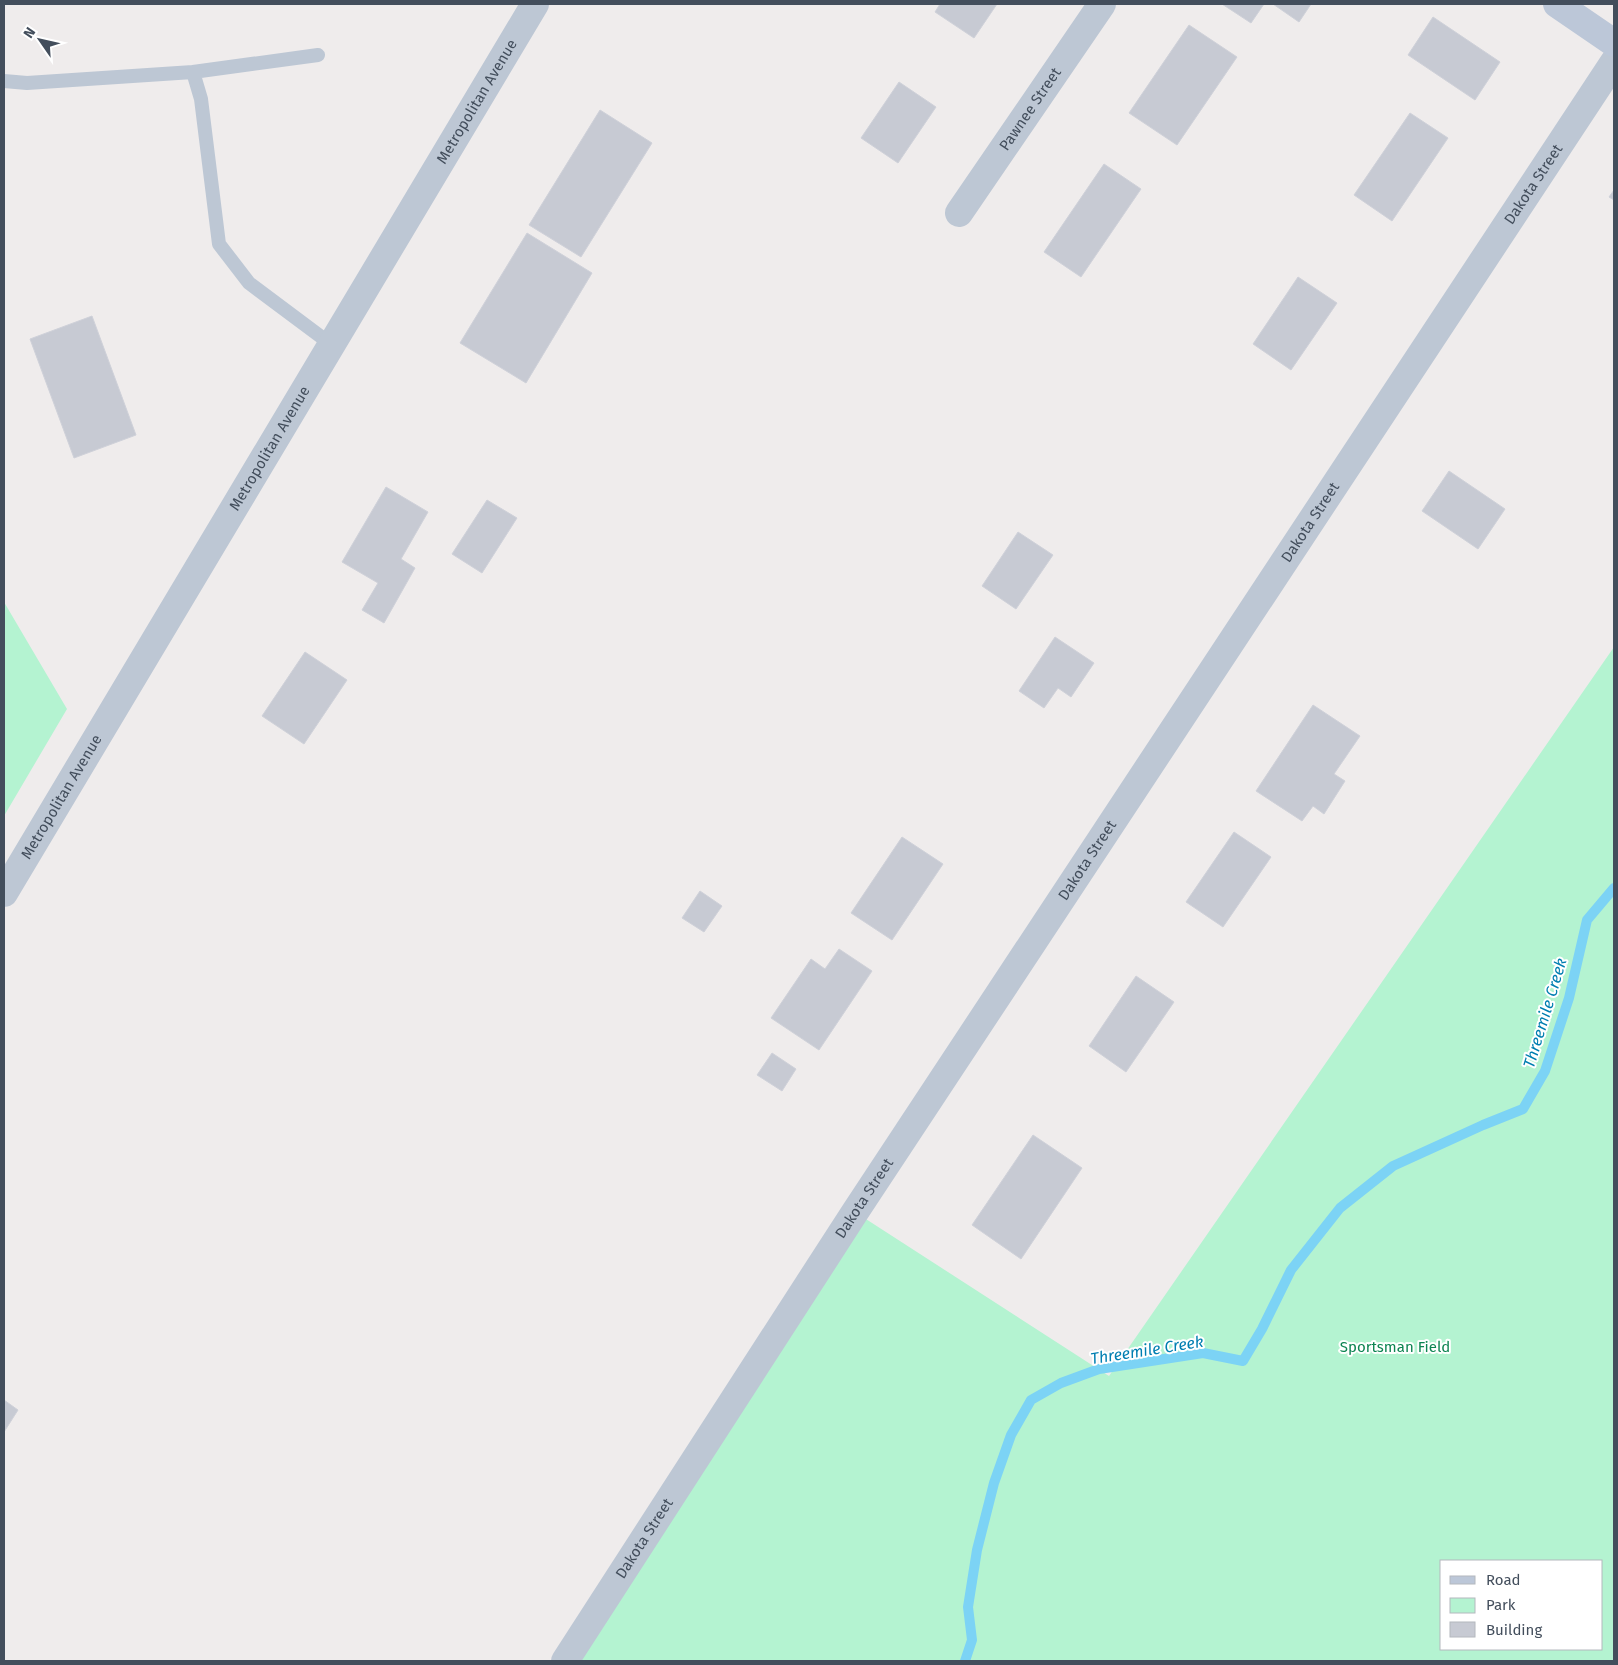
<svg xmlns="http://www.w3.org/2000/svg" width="1618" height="1665" viewBox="0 0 1618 1665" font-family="'Fira Sans',sans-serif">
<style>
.green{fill:#b4f3d1;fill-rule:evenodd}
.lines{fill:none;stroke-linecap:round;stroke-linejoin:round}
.stream{stroke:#7cd3f5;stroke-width:10}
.building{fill:#c7cad3;stroke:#cfd1d9}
.service{stroke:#bdc7d4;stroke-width:14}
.minor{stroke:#bdc7d4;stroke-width:28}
.tertiary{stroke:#bdc7d4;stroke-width:28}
.secondary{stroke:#bcc7d8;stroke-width:28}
.labels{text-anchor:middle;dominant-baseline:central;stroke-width:4;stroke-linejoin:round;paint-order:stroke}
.street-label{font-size:15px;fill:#434e5c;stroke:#fff}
.park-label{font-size:15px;fill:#0c8451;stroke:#fff}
.water-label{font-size:16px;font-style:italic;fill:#007eb1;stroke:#fff}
</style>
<rect width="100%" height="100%" fill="#efecec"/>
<path class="green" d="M 4,602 L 67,709 L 4,816 Z
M 1614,647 L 1614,1661 L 565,1661 L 855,1212 L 1109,1376 ZM 1442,1561 L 1602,1561 L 1602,1649 L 1442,1649 Z"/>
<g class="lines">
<path class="stream" d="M 965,1661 L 972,1640 L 968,1607 L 977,1550 L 994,1483 L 1011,1435 L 1031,1400 L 1061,1383 L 1099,1369 L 1203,1353 L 1243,1361 L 1262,1329 L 1291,1270 L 1340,1208 L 1393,1166 L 1483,1125 L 1523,1109 L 1545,1071 L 1569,998 L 1587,920 L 1614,888"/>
</g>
<path class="building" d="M 940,4 L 997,4 L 974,38 L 935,12 Z
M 1222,4 L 1264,4 L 1251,23 Z
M 1273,4 L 1311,4 L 1299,22 Z
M 1433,17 L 1500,62 L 1475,100 L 1408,55 Z
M 1189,25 L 1237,57 L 1177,145 L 1129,113 Z
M 899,82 L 936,107 L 898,163 L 861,138 Z
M 600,110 L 652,143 L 581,257 L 529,225 Z
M 1410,113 L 1448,138 L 1392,221 L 1354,195 Z
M 1104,164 L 1141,189 L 1081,277 L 1044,252 Z
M 1614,190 L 1614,200 L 1609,197 Z
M 527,233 L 592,273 L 526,383 L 460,343 Z
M 1298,277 L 1337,303 L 1291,370 L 1253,344 Z
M 92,316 L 136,435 L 74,458 L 30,339 Z
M 1449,471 L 1505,509 L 1478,549 L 1422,511 Z
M 386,487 L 428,512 L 401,559 L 415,568 L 384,623 L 362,610 L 378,583 L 342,562 Z
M 487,500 L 517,518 L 482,573 L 452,554 Z
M 1018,532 L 1053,555 L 1016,609 L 982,586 Z
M 1055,637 L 1094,663 L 1071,697 L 1058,688 L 1044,708 L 1019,691 Z
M 305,652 L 347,680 L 304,744 L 262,716 Z
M 1313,705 L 1360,736 L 1334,774 L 1345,781 L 1324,814 L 1313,806 L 1302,821 L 1256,791 Z
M 1234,832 L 1271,857 L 1223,927 L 1186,902 Z
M 902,837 L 943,864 L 892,940 L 851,913 Z
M 700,891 L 722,906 L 704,932 L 682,918 Z
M 839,949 L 872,971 L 819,1050 L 771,1018 L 811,959 L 825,969 Z
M 1136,976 L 1174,1002 L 1126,1072 L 1089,1046 Z
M 772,1053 L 796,1069 L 782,1091 L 757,1075 Z
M 1033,1135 L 1082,1168 L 1021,1259 L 972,1225 Z
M 4,1400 L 18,1410 L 4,1432 Z"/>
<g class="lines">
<path class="service" d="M 193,72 L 318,55
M 4,81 L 27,83 L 193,72 L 201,99 L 219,244 L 249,283 L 332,345"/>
<g class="minor">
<path id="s1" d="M 959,213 L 1102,4"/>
<path id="s2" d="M 565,1661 L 855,1212 L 1614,62"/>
</g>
<path class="tertiary" id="s3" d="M 4,893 L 535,4"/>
<path class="secondary" d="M 1557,4 L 1614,43"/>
</g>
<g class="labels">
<g class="street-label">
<text stroke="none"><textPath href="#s3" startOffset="922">Metropolitan Avenue</textPath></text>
<text stroke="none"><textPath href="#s1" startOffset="126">Pawnee Street</textPath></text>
<text stroke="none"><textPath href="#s2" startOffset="1766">Dakota Street</textPath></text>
<text stroke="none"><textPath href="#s3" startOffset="518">Metropolitan Avenue</textPath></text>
<text stroke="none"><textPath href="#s2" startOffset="1361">Dakota Street</textPath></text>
<text stroke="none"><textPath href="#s3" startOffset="112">Metropolitan Avenue</textPath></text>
<text stroke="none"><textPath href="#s2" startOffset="956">Dakota Street</textPath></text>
<text stroke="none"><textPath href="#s2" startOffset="551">Dakota Street</textPath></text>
<text stroke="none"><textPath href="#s2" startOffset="146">Dakota Street</textPath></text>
</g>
<g class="park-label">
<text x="1395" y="1347">Sportsman Field</text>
</g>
<g class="water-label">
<text transform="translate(1545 1013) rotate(-73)">Threemile Creek</text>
<text transform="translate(1147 1350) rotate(-9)">Threemile Creek</text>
</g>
</g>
<rect width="1618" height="1665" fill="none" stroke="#434e5c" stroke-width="10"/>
<rect x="1440" y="1560" width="162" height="90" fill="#ffffff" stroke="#b4b8be"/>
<rect x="1450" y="1576" width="25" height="8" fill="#bcc7d8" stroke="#b4b8be"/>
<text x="1486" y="1585" font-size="15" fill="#434e5c">Road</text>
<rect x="1450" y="1598" width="25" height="15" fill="#b4f3d1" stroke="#b4b8be"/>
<text x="1486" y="1610" font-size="15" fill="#434e5c">Park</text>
<rect x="1450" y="1622" width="25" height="15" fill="#c7cad3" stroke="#b4b8be"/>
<text x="1486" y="1635" font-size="15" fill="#434e5c">Building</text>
<g transform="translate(40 40) rotate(304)" stroke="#ffffff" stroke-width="4" paint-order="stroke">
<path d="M0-4L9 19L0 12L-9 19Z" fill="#434e5c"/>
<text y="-8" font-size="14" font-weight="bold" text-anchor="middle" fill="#434e5c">N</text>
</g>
</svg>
